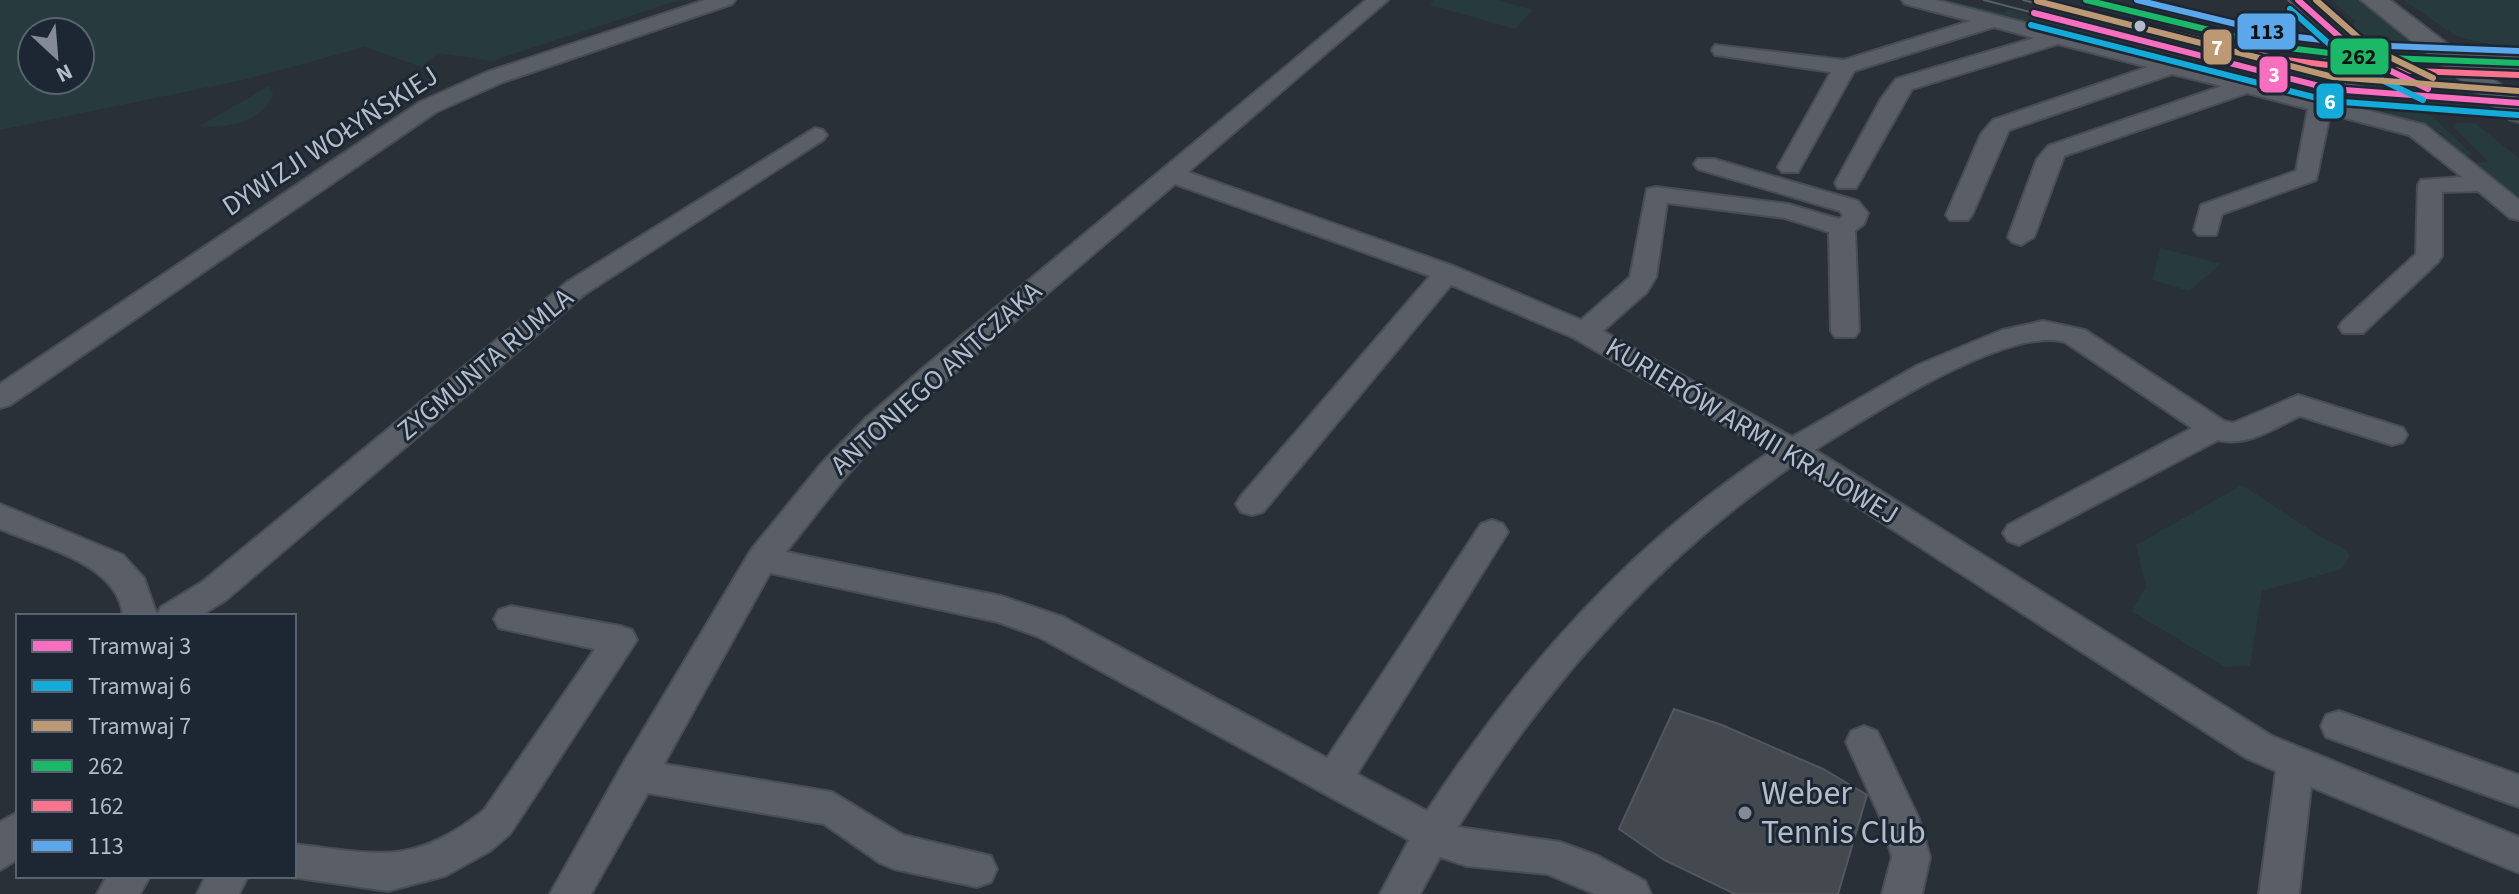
<svg xmlns="http://www.w3.org/2000/svg" width="2519" height="894" viewBox="0 0 2519 894" font-family="'Source Sans 3',sans-serif">
<style>
.green{fill:#273a3e;fill-rule:evenodd}
.building{fill:#444950;stroke:#52575f;stroke-width:2}
.lines{fill:none;stroke-linecap:round;stroke-linejoin:round}
.minor-casing{stroke:#484c53;stroke-width:4}
.major-casing{stroke:#484c55;stroke-width:4}
.minor{fill:#5a5e66;fill-rule:evenodd}
.major{fill:#5c6168;fill-rule:evenodd}
.tram{stroke:#595d64;stroke-width:2}
.bus-1-casing{stroke:#1d2633;stroke-width:11}
.bus-2-casing{stroke:#1d2633;stroke-width:11}
.bus-3-casing{stroke:#1d2633;stroke-width:11}
.bus-1{stroke:#1ab867;stroke-width:6}
.bus-2{stroke:#fc738d;stroke-width:6}
.bus-3{stroke:#5aa8eb;stroke-width:6}
.tram-1-casing{stroke:#1d2633;stroke-width:11}
.tram-2-casing{stroke:#1d2633;stroke-width:11}
.tram-3-casing{stroke:#1d2633;stroke-width:11}
.tram-1{stroke:#fa6ec0;stroke-width:6}
.tram-2{stroke:#13acda;stroke-width:6}
.tram-3{stroke:#bc9973;stroke-width:6}
.bus-dot{fill:#b4bcc9;stroke:#1d2633;stroke-width:3}
.poi-dot{fill:#848b96;stroke:#1d2633;stroke-width:3}
.labels{text-anchor:middle;dominant-baseline:central;stroke-width:6;stroke-linejoin:round;paint-order:stroke}
.street-label{font-size:28px;fill:#b4bcc9;stroke:#1d2633}
.near-poi-label{font-size:34px;fill:#b4bcc9;stroke:#1d2633;text-anchor:start}
.line-badge{stroke:#1d2633;stroke-width:3}
.badge-label{font-size:22px;text-anchor:middle;font-weight:bold;fill:#fff}
.pale-badge-label{font-size:22px;text-anchor:middle;font-weight:bold;fill:#111}
</style>
<rect width="100%" height="100%" fill="#2a3038"/>
<path class="green" d="M 0,0 L 679,0 L 492,61 L 439,53 L 425,63 L 434,65 L 433,71 L 365,47 L 243,80 L 0,130 ZM 32,32 L 80,32 L 80,80 L 32,80 Z
M 1435,0 L 1496,0 L 1533,10 L 1515,29 L 1430,5 Z
M 1926,0 L 1947,0 L 2004,13 L 2007,9 L 2196,58 L 2195,63 L 2324,95 L 2411,107 L 2433,117 L 2473,155 L 2465,155 L 2435,129 Z
M 2332,0 L 2363,0 L 2429,53 L 2359,51 L 2332,27 L 2350,26 L 2356,22 Z
M 2403,0 L 2519,0 L 2519,52 L 2456,36 Z
M 2332,61 L 2366,63 L 2437,95 L 2378,88 L 2312,71 Z
M 2377,63 C 2420,65 2452,73 2487,98 L 2435,88 Z
M 269,86 L 273,94 C 264,123 224,129 199,126 Z
M 2409,100 L 2468,103 L 2503,111 L 2482,111 L 2472,115 Z
M 2457,123 L 2475,123 L 2519,158 L 2519,201 L 2475,163 L 2488,162 L 2453,126 Z
M 2160,248 L 2221,264 L 2189,291 L 2153,280 Z
M 2242,485 L 2316,534 L 2347,550 L 2350,557 L 2342,569 L 2262,591 L 2250,666 L 2225,667 L 2131,611 L 2146,587 L 2136,545 Z"/>
<path class="building" d="M 1674,709 L 1722,725 L 1823,769 L 1867,795 L 1838,894 L 1735,894 L 1664,860 L 1619,829 Z"/>
<g class="lines">
<g class="minor-casing">
<path id="minor" d="M 705,0 L 735,0 L 732,4 L 503,82 L 436,112 L 10,405 L 0,408 L 0,384 L 420,102 L 487,72 Z
M 1366,0 L 1388,0 L 1188,172 L 1456,267 L 1581,320 L 1630,277 L 1647,189 L 1656,187 L 1788,204 L 1839,219 L 1843,216 L 1840,211 L 1698,169 L 1694,164 L 1698,159 L 1714,159 L 1858,201 L 1868,213 L 1864,224 L 1855,231 L 1859,331 L 1855,337 L 1835,337 L 1831,331 L 1829,232 L 1785,218 L 1667,203 L 1656,277 L 1647,292 L 1603,331 L 1792,437 L 1918,365 L 2002,330 L 2043,321 L 2085,330 L 2224,421 L 2233,423 L 2298,395 L 2403,428 L 2407,435 L 2403,442 L 2392,445 L 2300,416 C 2273,429 2248,447 2218,440 L 2019,545 L 2008,541 L 2003,533 L 2008,525 L 2192,428 L 2065,342 C 2007,325 1866,418 1815,450 L 2272,736 L 2519,837 L 2519,873 L 2311,787 L 2299,894 L 2259,894 L 2276,771 L 2246,758 L 1793,465 C 1655,561 1546,685 1458,827 L 1560,842 L 1598,856 L 1645,881 L 1651,894 L 1595,894 L 1547,874 L 1467,866 L 1440,857 L 1420,894 L 1380,894 L 1409,840 L 1039,637 L 998,622 L 770,573 L 664,764 L 832,792 L 903,835 L 991,856 L 997,869 L 991,882 L 977,887 L 894,869 L 880,863 L 824,824 L 648,793 L 591,894 L 550,894 L 623,764 L 751,550 L 821,464 L 866,418 L 922,369 ZM 1175,184 L 1430,276 L 1241,496 L 1236,504 L 1241,512 L 1252,515 L 1263,512 L 1451,285 L 1574,338 L 1770,452 C 1629,545 1519,670 1427,811 L 1357,774 L 1503,540 L 1508,532 L 1503,524 L 1492,520 L 1481,524 L 1327,758 L 1063,617 L 1001,596 L 786,552 L 843,480 L 886,432 Z
M 1902,0 L 1936,0 L 2425,125 L 2519,200 L 2519,220 L 2510,218 L 2478,191 L 2442,192 L 2442,256 L 2438,262 L 2363,333 L 2343,333 L 2339,327 L 2343,321 L 2416,254 L 2418,185 L 2421,180 L 2462,177 L 2409,135 L 2330,114 L 2316,180 L 2222,214 L 2216,235 L 2198,235 L 2194,230 L 2201,205 L 2296,171 L 2308,109 L 2247,93 L 2064,156 L 2034,237 L 2021,245 L 2012,242 L 2008,237 L 2037,159 L 2048,146 L 2222,86 L 2172,74 L 2009,130 L 1972,215 L 1968,220 L 1950,220 L 1946,215 L 1981,134 L 1993,120 L 2148,67 L 2058,44 L 1912,89 L 1856,188 L 1838,188 L 1835,183 L 1881,99 L 1896,79 L 2034,38 L 1994,27 L 1854,71 L 1798,172 L 1782,172 L 1778,167 L 1831,72 L 1723,56 L 1715,55 L 1712,50 L 1715,45 L 1844,60 L 1970,21 L 1905,4 Z
M 815,128 L 823,130 L 827,135 L 823,140 L 585,294 L 226,600 L 200,616 L 123,616 C 119,564 42,547 0,529 L 0,504 L 123,555 L 144,578 L 157,615 L 161,607 L 202,582 L 567,282 Z
M 511,606 L 620,626 L 632,630 L 637,640 L 510,834 L 490,851 L 445,876 L 388,891 L 284,876 L 294,876 L 294,844 C 378,854 412,867 484,810 L 595,649 L 499,628 L 494,619 L 499,610 Z
M 2339,711 L 2519,775 L 2519,807 L 2326,737 L 2321,726 L 2326,715 Z
M 1864,726 L 1877,731 L 1919,819 L 1930,857 L 1922,894 L 1882,894 L 1892,857 L 1881,819 L 1846,742 L 1851,731 Z
M 18,812 L 18,859 L 0,870 L 0,822 Z
M 107,876 L 150,876 L 140,894 L 97,894 Z
M 206,876 L 248,876 L 239,894 L 197,894 Z"/>
</g>
<g class="major-casing">
<path id="major" d="M 2361,0 L 2390,0 L 2458,52 L 2519,55 L 2519,71 L 2481,70 L 2519,99 L 2519,122 L 2509,119 Z"/>
</g>
<use href="#minor" class="minor"/>
<use href="#major" class="major"/>
<path class="tram" d="M 1984,0 L 2034,13
M 2023,0 L 2342,83 L 2431,98
M 2288,0 L 2319,29 L 2330,49 C 2325,64 2312,66 2298,70"/>
<g class="bus-1-casing">
<path id="bus-1" d="M 2086,0 L 2279,47 L 2362,57 L 2519,63"/>
</g>
<g class="bus-2-casing">
<path id="bus-2" d="M 2083,12 L 2278,59 L 2362,69 L 2519,75"/>
</g>
<g class="bus-3-casing">
<path id="bus-3" d="M 2137,0 L 2281,35 L 2363,45 L 2519,51"/>
</g>
<use href="#bus-1" class="bus-1"/>
<use href="#bus-2" class="bus-2"/>
<use href="#bus-3" class="bus-3"/>
<g class="tram-1-casing">
<path id="tram-1" d="M 2298,0 L 2362,57 L 2428,89
M 2034,13 L 2331,89 L 2519,103"/>
</g>
<g class="tram-2-casing">
<path id="tram-2" d="M 2290,9 L 2355,67 L 2423,100
M 2031,25 L 2329,101 L 2518,115"/>
</g>
<g class="tram-3-casing">
<path id="tram-3" d="M 2316,0 L 2369,47 L 2433,78
M 2037,1 L 2333,77 L 2519,91"/>
</g>
<use href="#tram-1" class="tram-1"/>
<use href="#tram-2" class="tram-2"/>
<use href="#tram-3" class="tram-3"/>
</g>
<circle class="bus-dot" cx="2140" cy="26" r="7"/>
<circle class="poi-dot" cx="1745" cy="813" r="8"/>
<g class="labels">
<g class="street-label">
<text transform="translate(330 141) rotate(-33)">DYWIZJI WOŁYŃSKIEJ</text>
<text transform="translate(485 364) rotate(-40)">ZYGMUNTA RUMLA</text>
<text transform="translate(936 378) rotate(-42)">ANTONIEGO ANTCZAKA</text>
<text transform="translate(1752 431) rotate(31)">KURIERÓW ARMII KRAJOWEJ</text>
</g>
<g class="near-poi-label">
<text x="1761" y="793">Weber<tspan x="1761" dy="39">Tennis Club</tspan></text>
</g>
</g>
<g class="line-badge">
<rect x="2236" y="12" width="61" height="39" rx="8" fill="#5aa8eb"/>
<rect x="2202" y="28" width="31" height="38" rx="8" fill="#bc9973"/>
<rect x="2329" y="37" width="61" height="39" rx="8" fill="#1ab867"/>
<rect x="2258" y="55" width="31" height="39" rx="8" fill="#fa6ec0"/>
<rect x="2315" y="82" width="30" height="38" rx="8" fill="#13acda"/>
</g>
<g class="badge-label">
<text x="2217" y="55">7</text>
<text x="2274" y="82">3</text>
<text x="2330" y="109">6</text>
</g>
<g class="pale-badge-label">
<text x="2267" y="39">113</text>
<text x="2359" y="64">262</text>
</g>
<rect x="16" y="614" width="280" height="264" fill="#1d2633" stroke="#59626f" stroke-width="2"/>
<rect x="32" y="640" width="40" height="12" fill="#fa6ec0" stroke="#59626f" stroke-width="2"/>
<text x="88" y="654" font-size="24" fill="#b4bcc9">Tramwaj 3</text>
<rect x="32" y="680" width="40" height="12" fill="#13acda" stroke="#59626f" stroke-width="2"/>
<text x="88" y="694" font-size="24" fill="#b4bcc9">Tramwaj 6</text>
<rect x="32" y="720" width="40" height="12" fill="#bc9973" stroke="#59626f" stroke-width="2"/>
<text x="88" y="734" font-size="24" fill="#b4bcc9">Tramwaj 7</text>
<rect x="32" y="760" width="40" height="12" fill="#1ab867" stroke="#59626f" stroke-width="2"/>
<text x="88" y="774" font-size="24" fill="#b4bcc9">262</text>
<rect x="32" y="800" width="40" height="12" fill="#fc738d" stroke="#59626f" stroke-width="2"/>
<text x="88" y="814" font-size="24" fill="#b4bcc9">162</text>
<rect x="32" y="840" width="40" height="12" fill="#5aa8eb" stroke="#59626f" stroke-width="2"/>
<text x="88" y="854" font-size="24" fill="#b4bcc9">113</text>
<g transform="translate(56 56) rotate(154)"><circle r="38" fill="#1d2633" stroke="#59626f" stroke-width="2"/>
<path d="M0-6L14 30L0 20L-14 30Z" fill="#848b96"/>
<text y="-12" font-size="22" font-weight="bold" text-anchor="middle" fill="#b4bcc9">N</text>
</g>
</svg>
